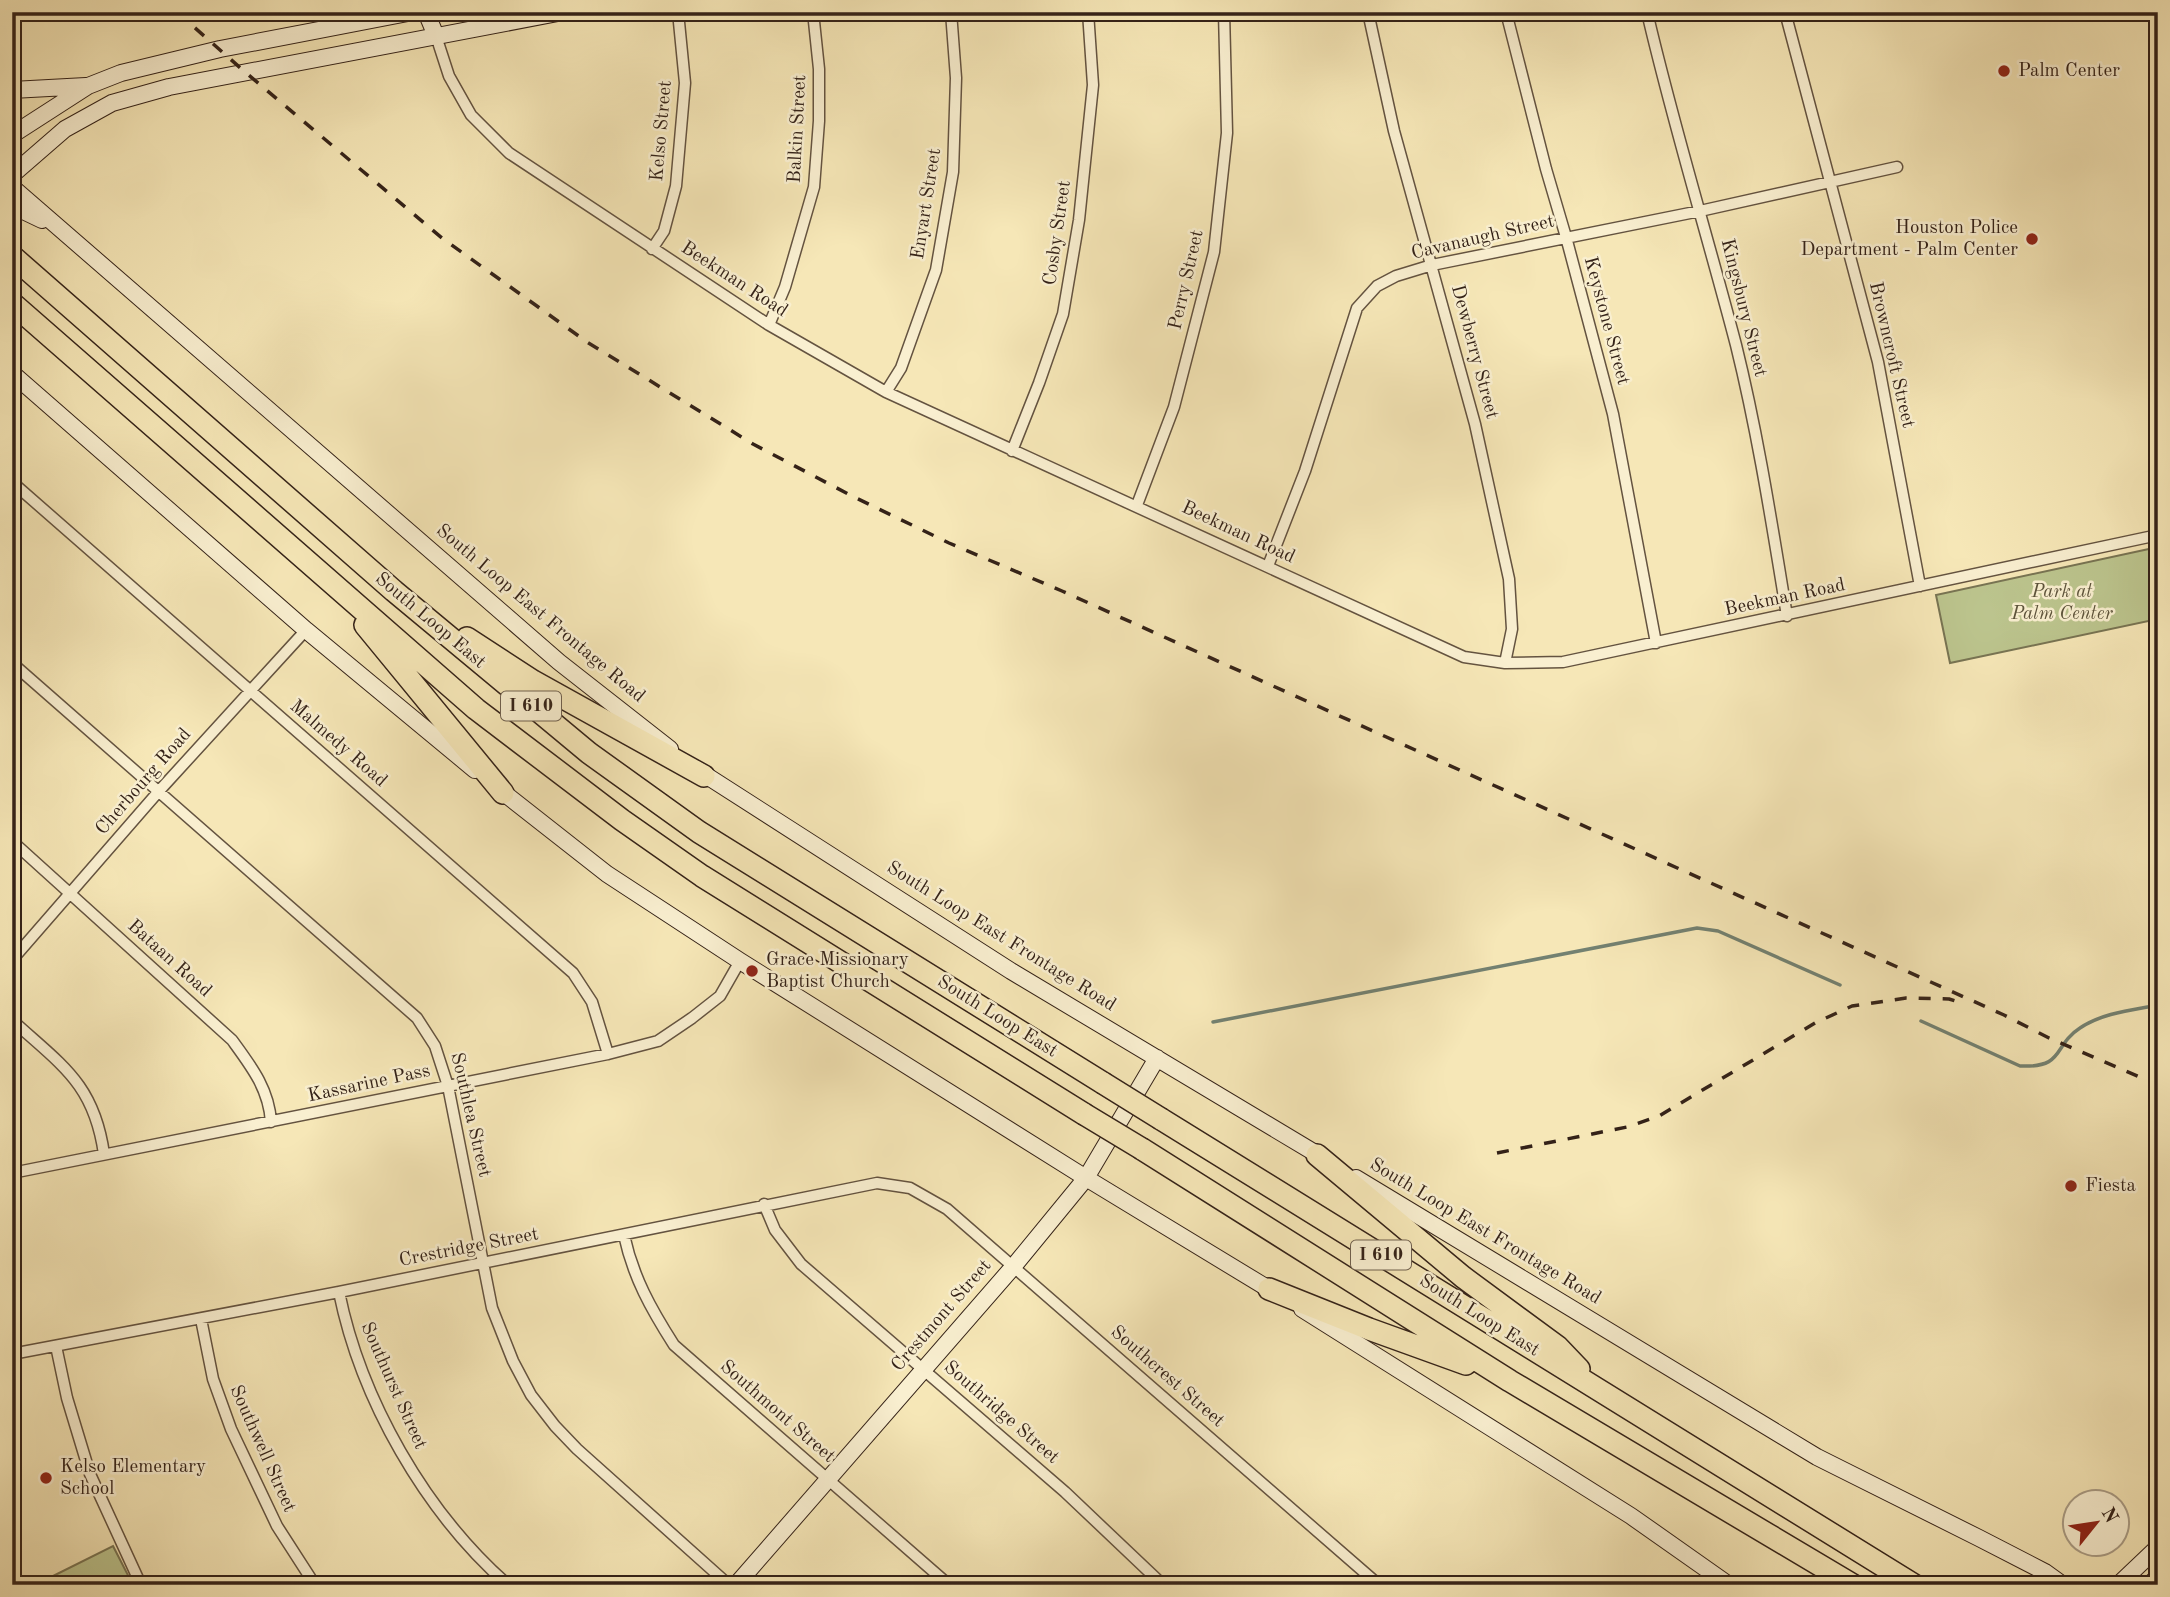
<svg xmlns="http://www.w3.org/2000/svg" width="2170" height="1597" viewBox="0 0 2170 1597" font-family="'Old Standard TT',serif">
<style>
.park{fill:#bcc58e;stroke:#787453;stroke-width:2}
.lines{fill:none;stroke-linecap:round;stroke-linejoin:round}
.stream{stroke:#738171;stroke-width:3.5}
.street-casing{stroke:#645340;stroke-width:13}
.secondary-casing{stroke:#342218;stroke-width:18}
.highway-casing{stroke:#342218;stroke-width:24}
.street{stroke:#f9efd0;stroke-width:10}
.secondary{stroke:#f9efd0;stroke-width:16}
.highway{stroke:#f6e7b7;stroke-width:21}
.rail{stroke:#342218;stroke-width:3.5;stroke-dasharray:12 12;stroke-linecap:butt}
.highway-bridge-casing{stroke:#342218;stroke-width:24;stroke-linecap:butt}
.highway-bridge{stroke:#f6e7b7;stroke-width:21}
.poi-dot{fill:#8f2418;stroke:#f9efd0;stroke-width:2.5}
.labels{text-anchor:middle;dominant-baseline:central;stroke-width:5;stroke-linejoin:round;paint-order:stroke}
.shield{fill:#f9efd0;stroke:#6f604f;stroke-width:2}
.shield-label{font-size:18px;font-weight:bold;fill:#342218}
.poi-label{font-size:19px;fill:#342218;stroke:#f9efd0;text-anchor:start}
.street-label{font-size:19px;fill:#342218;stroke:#f9efd0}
.park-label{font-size:19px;font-style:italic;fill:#5d533b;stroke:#f9efd0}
</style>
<rect width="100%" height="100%" fill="#f6e7b7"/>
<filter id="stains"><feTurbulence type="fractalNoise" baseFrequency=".00286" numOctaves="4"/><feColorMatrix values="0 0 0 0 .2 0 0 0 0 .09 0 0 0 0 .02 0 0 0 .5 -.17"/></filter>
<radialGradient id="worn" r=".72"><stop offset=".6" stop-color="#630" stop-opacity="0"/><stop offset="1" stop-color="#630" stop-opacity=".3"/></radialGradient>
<path class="park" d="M 2158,547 L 2158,619 L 1950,663 L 1936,595 Z
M 113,1546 L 133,1585 L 35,1585 Z"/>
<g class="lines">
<path class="stream" d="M 1921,1021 L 2020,1066 C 2066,1068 2052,1046 2080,1028 C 2102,1013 2132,1010 2158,1005
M 1213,1022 L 1697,928 L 1718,931 L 1840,985"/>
<g class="street-casing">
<path id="street" d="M 1368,12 L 1394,131 L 1475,424 L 1509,579 L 1512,629 L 1505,663
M 1506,12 L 1546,169 L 1566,237 L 1613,414 L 1656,643
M 1647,12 C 1673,124 1707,234 1736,345 C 1758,434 1772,525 1787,616
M 1785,12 L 1878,362 L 1920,586
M 436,36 L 449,76 L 471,115 L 509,153 L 769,325 L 886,392 L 1464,657 L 1505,663 L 1563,662 L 2158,535
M 652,249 L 664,231 L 676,186 L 685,83 L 678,12
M 769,325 L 785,287 L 814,187 L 819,121 L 819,69 L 813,12
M 886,392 L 901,368 L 936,270 L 953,172 L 956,78 L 951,12
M 1012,451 L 1039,383 L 1063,314 L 1079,220 L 1093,85 L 1088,12
M 12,482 L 573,973 L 592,1002 L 608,1054
M 1137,505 L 1174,407 L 1214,252 L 1227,133 L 1224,12
M 1268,566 L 1305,471 L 1357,308 L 1377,286 L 1396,276 L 1432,265 L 1700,211 L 1897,167
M 12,663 L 417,1018 L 435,1046 L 448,1086 L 492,1308 L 513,1361 L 531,1395 L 555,1426 L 577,1449 L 729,1585
M 12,841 L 232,1040 C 251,1066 269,1089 271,1122
M 12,960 L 159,791 L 306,630
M 12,1020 C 61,1065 94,1083 104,1154
M 12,1173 L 608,1054 L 658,1041 L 692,1018 L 720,996 L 740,961
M 764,1204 L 775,1230 L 801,1264 L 1065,1492 L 1163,1585
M 624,1235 C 633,1277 651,1309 674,1345 L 949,1585
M 339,1292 C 361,1400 425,1512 508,1585
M 201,1319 L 213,1379 L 231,1429 L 277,1526 L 315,1585
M 56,1346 L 67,1398 L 90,1474 L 141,1585
M 12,1354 L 339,1292 L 877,1183 L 910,1188 L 947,1209 L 1379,1585"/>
</g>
<g class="secondary-casing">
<path id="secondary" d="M 426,12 L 436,36
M 12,90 L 86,86
M 12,135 L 88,86 L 121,73 L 220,49 L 413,12
M 12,175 L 65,129 L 112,103 L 169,87 L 563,12
M 12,187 L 559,662 L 670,749
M 12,211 L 19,209 L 42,220
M 12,373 L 306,630 L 475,770
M 696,769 L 1011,971 L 1325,1159
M 495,786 L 607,874 L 740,961 L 1086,1178 L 1277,1294
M 1356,1178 L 1817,1457 L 1979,1538 L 2045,1572 L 2063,1585
M 1302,1309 L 1631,1516 L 1729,1585
M 736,1585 L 1013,1267 L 1086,1178 L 1157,1058
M 2118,1585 L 2158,1547
M 2149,1585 L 2158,1577"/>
</g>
<g class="highway-casing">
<path id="highway" d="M 12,256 L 394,591 L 589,753 L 699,832 L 1103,1083
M 12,303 L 476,709 L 622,820 L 702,876 L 1084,1114
M 365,625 L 503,793
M 467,638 L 533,681 L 704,776
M 1161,1119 L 1914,1585
M 1142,1149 L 1510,1381 L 1853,1585
M 1317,1155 L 1463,1277 L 1558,1347 L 1579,1369
M 1269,1289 L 1369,1329 L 1466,1364"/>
</g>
<use href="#street" class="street"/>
<use href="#secondary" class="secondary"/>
<use href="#highway" class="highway"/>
<path class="rail" d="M 177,12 L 245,72 L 442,238 L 587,342 L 753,444 L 852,496 L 949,543 L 1062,591 L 2004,1015 L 2049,1038 L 2158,1085
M 1497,1153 L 1627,1127 L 1659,1116 L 1815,1023 L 1852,1006 L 1906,998 L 1949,999 L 1962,1003"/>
<g class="highway-bridge-casing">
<path id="highway-bridge" d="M 1103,1083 L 1161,1119
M 1084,1114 L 1142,1149"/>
</g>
<use href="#highway-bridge" class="highway-bridge"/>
</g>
<g class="poi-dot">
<circle cx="2004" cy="71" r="7"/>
<circle cx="2032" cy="239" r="7"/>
<circle cx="752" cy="971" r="7"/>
<circle cx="2071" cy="1186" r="7"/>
<circle cx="46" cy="1478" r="7"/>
</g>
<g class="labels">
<g class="shield">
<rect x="501" y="691.5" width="60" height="29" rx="5"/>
<rect x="1351" y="1240.5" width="60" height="29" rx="5"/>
</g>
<g class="shield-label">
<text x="531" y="706">I 610</text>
<text x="1381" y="1255">I 610</text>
</g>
<g class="poi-label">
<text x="2018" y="71">Palm Center</text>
<text x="2018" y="228" text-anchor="end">Houston Police<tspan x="2018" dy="22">Department - Palm Center</tspan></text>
<text x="766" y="960">Grace Missionary<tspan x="766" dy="22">Baptist Church</tspan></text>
<text x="2085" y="1186">Fiesta</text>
<text x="60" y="1467">Kelso Elementary<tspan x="60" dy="22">School</tspan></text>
</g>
<g class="street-label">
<text transform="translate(798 129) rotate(-87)">Balkin Street</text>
<text transform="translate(662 131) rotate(-85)">Kelso Street</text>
<text transform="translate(927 204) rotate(-81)">Enyart Street</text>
<text transform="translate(1058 233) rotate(-82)">Cosby Street</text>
<text transform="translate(1483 238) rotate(-13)">Cavanaugh Street</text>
<text transform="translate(734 280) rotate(33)">Beekman Road</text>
<text transform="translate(1187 280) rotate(-77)">Perry Street</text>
<text transform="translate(1743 308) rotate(76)">Kingsbury Street</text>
<text transform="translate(1606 321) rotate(75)">Keystone Street</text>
<text transform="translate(1474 352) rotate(75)">Dewberry Street</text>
<text transform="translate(1891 355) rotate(77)">Browncroft Street</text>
<text transform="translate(1238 533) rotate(25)">Beekman Road</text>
<text transform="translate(1785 598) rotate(-12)">Beekman Road</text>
<text transform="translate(540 614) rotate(40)">South Loop East Frontage Road</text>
<text transform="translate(430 621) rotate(40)">South Loop East</text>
<text transform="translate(338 744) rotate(41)">Malmedy Road</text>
<text transform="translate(144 782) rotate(-49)">Cherbourg Road</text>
<text transform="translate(1001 937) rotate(32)">South Loop East Frontage Road</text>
<text transform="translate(169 959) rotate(42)">Bataan Road</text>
<text transform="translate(997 1017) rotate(32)">South Loop East</text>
<text transform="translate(369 1084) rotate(-12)">Kassarine Pass</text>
<text transform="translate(470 1115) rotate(77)">Southlea Street</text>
<text transform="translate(1485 1232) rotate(31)">South Loop East Frontage Road</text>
<text transform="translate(469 1248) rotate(-11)">Crestridge Street</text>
<text transform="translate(942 1316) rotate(-49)">Crestmont Street</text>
<text transform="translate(1479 1316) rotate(32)">South Loop East</text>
<text transform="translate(1167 1377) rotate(41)">Southcrest Street</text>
<text transform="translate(393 1386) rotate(66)">Southurst Street</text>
<text transform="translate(777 1412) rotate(41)">Southmont Street</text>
<text transform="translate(1001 1413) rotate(41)">Southridge Street</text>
<text transform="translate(262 1449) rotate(66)">Southwell Street</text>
</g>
<g class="park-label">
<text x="2062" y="592">Park at<tspan x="2062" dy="22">Palm Center</tspan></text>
</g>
</g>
<rect width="2170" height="1597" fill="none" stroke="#f6e7b7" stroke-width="42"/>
<rect x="14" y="14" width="2142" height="1569" fill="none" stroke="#342218" stroke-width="3.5"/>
<rect x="21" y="21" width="2128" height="1555" fill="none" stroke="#342218" stroke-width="2"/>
<g transform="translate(2096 1523) rotate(60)"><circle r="33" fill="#f9efd0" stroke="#aa9d86" stroke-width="2"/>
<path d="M0-5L12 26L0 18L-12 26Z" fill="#8f2418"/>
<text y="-10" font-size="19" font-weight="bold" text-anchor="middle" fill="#342218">N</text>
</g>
<rect width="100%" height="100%" filter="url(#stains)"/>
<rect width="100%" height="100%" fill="url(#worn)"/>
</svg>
